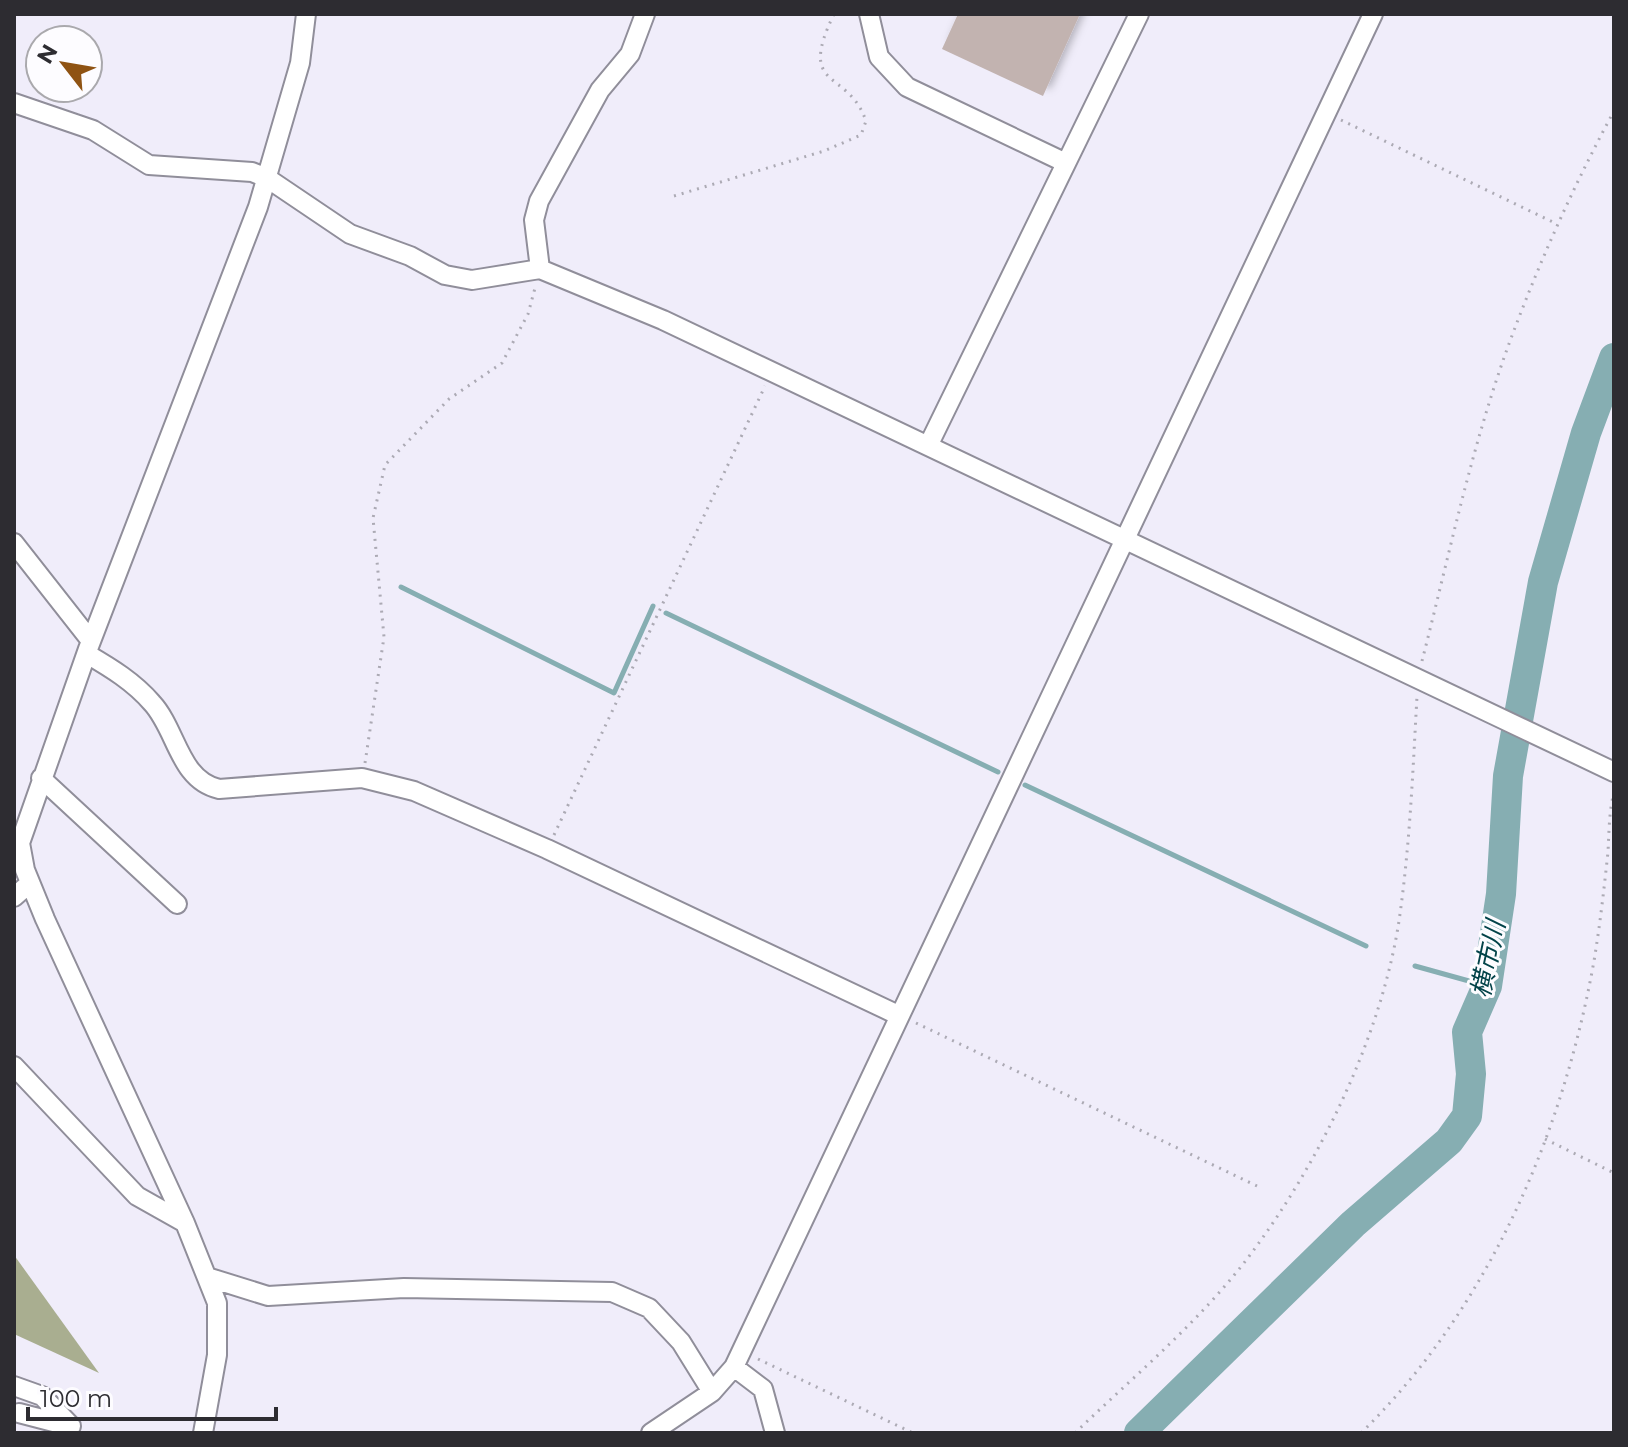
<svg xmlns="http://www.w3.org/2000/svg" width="1628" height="1447" viewBox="0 0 1628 1447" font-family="Montserrat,'Noto Sans JP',sans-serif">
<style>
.forest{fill:#a9ae90}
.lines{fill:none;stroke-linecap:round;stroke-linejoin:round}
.stream{stroke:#86aeb2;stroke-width:5}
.river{stroke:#86aeb2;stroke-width:30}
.building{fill:#c2b3b0;filter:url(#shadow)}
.minor-casing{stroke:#908e9a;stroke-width:22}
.path{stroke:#acaab4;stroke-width:3;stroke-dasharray:2 6;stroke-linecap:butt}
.minor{stroke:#fff;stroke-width:18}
.labels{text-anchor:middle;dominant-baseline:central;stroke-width:6;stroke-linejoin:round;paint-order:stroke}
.water-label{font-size:26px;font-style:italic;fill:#034349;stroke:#fdfcff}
</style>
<defs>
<filter id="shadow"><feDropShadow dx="7" dy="-7" stdDeviation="4" flood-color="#0004"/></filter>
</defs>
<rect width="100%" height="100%" fill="#f0edfa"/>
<path class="forest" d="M 14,1255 L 99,1373 L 14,1334 Z"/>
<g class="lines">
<path class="stream" d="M 401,587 L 614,693 L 653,606
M 666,613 L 998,772
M 1025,785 L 1366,946
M 1415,966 L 1487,986"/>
<path class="river" d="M 1139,1433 L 1353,1224 L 1449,1141 L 1467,1116 L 1471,1074 L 1467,1032 L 1487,986 L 1501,894 L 1508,776 L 1543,582 L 1586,433 L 1614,358"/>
</g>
<path class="building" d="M 958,14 L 1080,14 L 1043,96 L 942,49 Z"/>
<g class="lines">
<g class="minor-casing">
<path id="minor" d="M 869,14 L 879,57 L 907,87 L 1066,163
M 14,103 L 93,130 L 149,165 L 252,172 L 267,178 L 350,234 L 410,256 L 445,275 L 472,280 L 540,269 L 663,320 L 1614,772
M 540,269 L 534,220 L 539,201 L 600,90 L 630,54 L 645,14
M 929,444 L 1139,14
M 14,543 L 91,641
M 87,654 C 111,668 134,682 152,703 C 177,730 179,780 219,789 L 362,778 L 414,791 L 547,849 L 898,1015
M 41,778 L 177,904
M 14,897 L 30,883
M 14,1066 L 137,1196 L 185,1223
M 207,1277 L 268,1296 L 404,1288 L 612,1292 L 649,1308 L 681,1342 L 712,1392
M 734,1367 L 763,1389 L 775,1433
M 14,1386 L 42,1396 L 71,1426
M 19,1413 L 69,1426
M 203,1433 L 217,1355 L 217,1303 L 185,1223 L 45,919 L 25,870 L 20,843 L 88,649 L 258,207 L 300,63 L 306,14
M 651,1433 L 712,1392 L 734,1367 L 1373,14"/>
</g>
<path class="path" d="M 1341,120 L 1557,224
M 674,196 L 824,151 L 861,135 L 866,121 C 848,68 796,92 834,14
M 1422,661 C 1450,552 1473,439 1513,333 C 1542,256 1575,183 1614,111
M 365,763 L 384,637 L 373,518 L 385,465 L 449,399 L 502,363 L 528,314 L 535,288
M 554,835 L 765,386
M 916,1023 L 1257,1186
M 1545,1139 L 1614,1173
M 758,1359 L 913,1433
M 1075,1433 C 1135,1375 1203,1319 1253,1251 C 1322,1158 1384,1030 1400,914 C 1410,842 1413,769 1417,696
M 1361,1433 C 1488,1309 1563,1134 1594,961 C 1600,925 1604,889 1608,852 C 1609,833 1609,811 1614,792"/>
<use href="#minor" class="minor"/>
</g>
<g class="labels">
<g class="water-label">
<text transform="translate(1488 959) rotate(-78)">横市川</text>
</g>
</g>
<rect width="1628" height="1447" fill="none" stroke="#2d2c31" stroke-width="32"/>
<g transform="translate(64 64) rotate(301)"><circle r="38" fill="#fdfcff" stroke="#aaa9ad" stroke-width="2"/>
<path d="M0-6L14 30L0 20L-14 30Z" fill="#8f5313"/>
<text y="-12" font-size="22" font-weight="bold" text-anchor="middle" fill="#2d2c31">N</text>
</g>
<path d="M28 1407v12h248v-12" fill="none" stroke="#2d2c31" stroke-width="4"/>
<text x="40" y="1407" font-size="24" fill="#2d2c31" stroke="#fdfcff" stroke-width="6" paint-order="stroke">100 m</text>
</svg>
